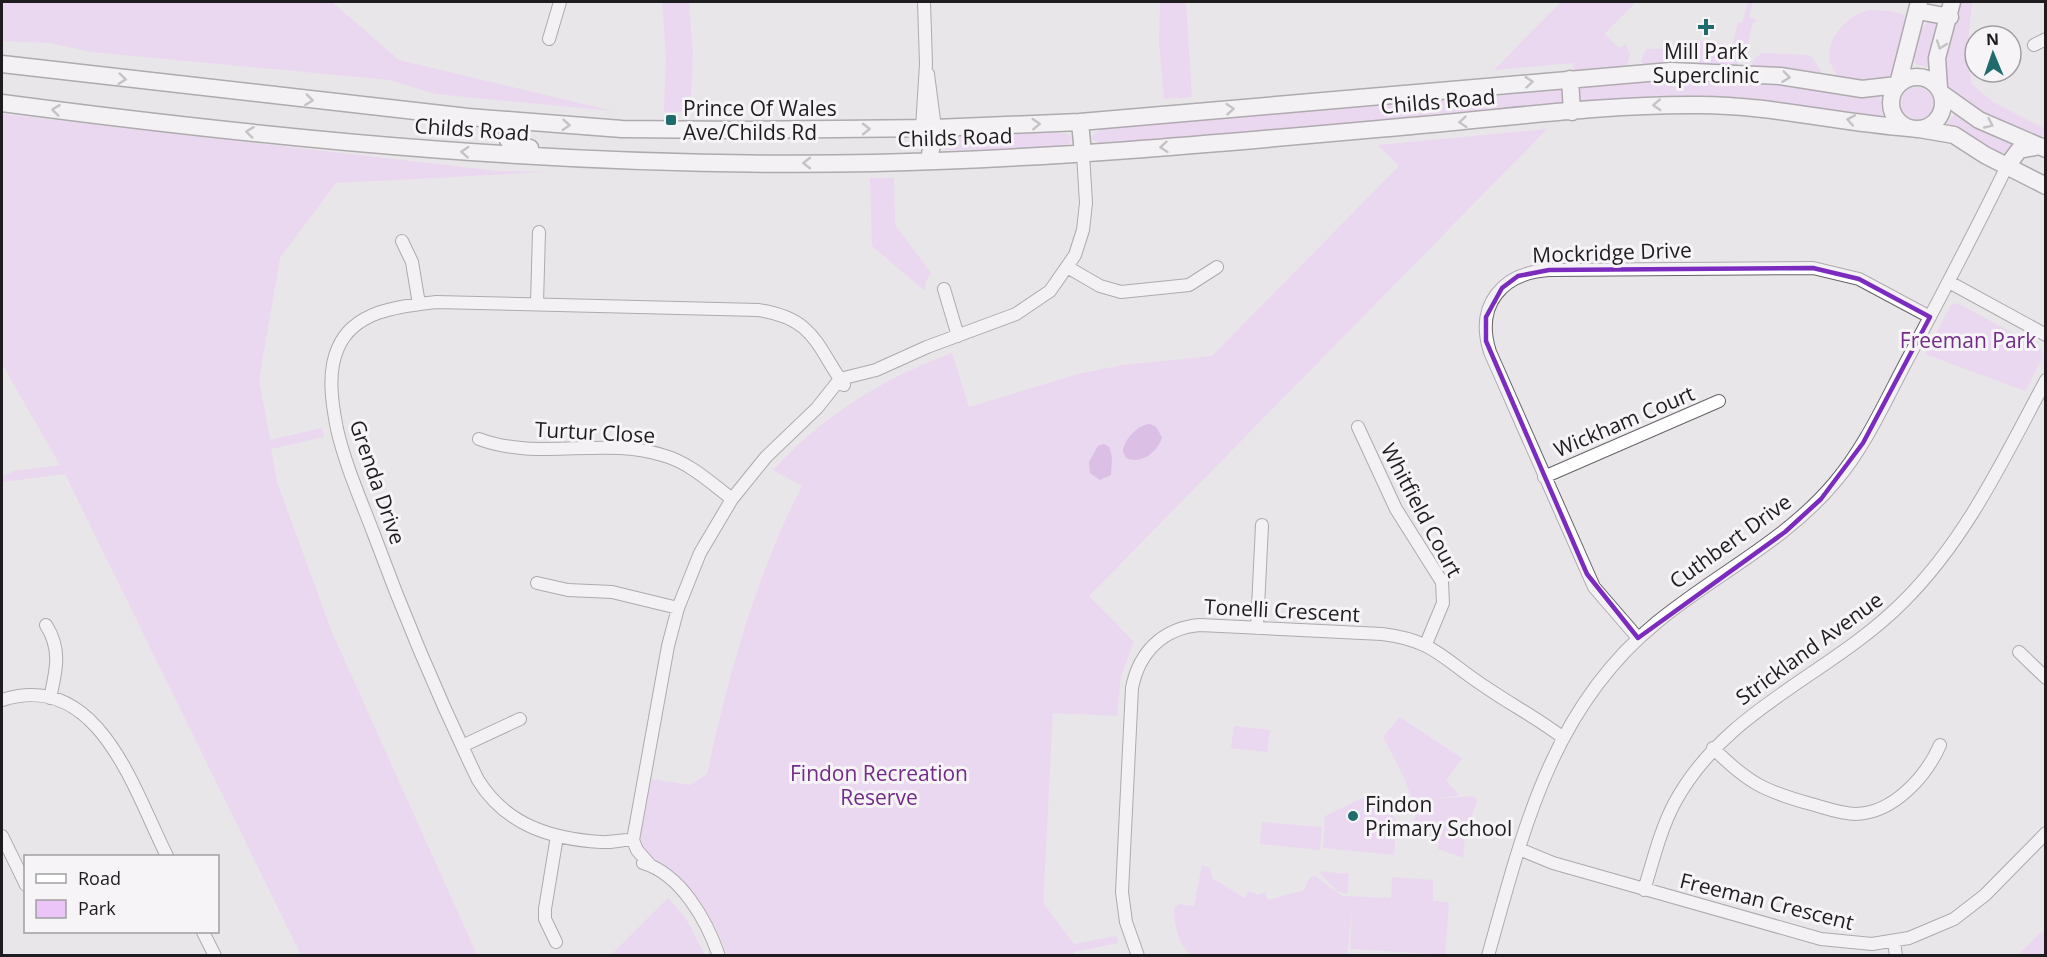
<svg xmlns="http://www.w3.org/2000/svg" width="2047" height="957" viewBox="0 0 2047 957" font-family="'Open Sans',sans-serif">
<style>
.green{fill:#ebc5f8}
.forest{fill:#ca90de}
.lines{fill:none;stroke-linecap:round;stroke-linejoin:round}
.minor-casing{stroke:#666367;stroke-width:14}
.major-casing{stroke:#666367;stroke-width:19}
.minor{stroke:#fff;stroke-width:12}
.major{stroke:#fff;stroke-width:16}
.oneway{stroke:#9a999a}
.marked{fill:none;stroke:#7b2cbf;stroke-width:4.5;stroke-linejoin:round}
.poi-dot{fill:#206c6c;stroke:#f7f4f8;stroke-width:2}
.labels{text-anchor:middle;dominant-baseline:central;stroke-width:6;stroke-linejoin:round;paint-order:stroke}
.poi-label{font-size:21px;fill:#1e1c1e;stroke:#f7f4f8;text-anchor:start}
.street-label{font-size:21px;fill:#1e1c1e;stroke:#f7f4f8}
.park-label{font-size:21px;fill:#722c88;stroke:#f7f4f8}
</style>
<rect width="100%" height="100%" fill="#e9e6ea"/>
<path class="green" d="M 2,2 L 332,2 L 399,60 L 613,111 L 435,94 L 390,80 L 91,52 L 50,43 L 2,41 Z
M 662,2 L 689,2 L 693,55 L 690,112 L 664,112 L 666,56 Z
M 1160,2 L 1186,2 L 1192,97 L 1164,99 L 1159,42 Z
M 1561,2 L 1636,2 L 1604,34 L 1619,48 L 1626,44 L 1630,55 L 1627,68 L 1574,73 L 1573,63 L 1494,70 Z
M 1748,2 L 1753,2 L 1749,17 L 1757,20 L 1752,24 L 1748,44 L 1736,67 L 1646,66 L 1641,61 L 1646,49 L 1689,48 L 1692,42 L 1697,43 L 1698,39 L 1707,46 L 1709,40 L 1732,46 L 1738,23 L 1742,23 Z
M 1958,2 L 1972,2 L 1967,54 L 1972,84 L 1993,102 L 2045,129 L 2041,140 C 2010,128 1952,107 1942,72 Z
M 1870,10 L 1890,11 L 1908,16 L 1893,72 C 1880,88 1858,81 1839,79 C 1837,74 1832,68 1830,62 C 1825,38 1848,14 1870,10 Z
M 1929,20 L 1935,21 L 1939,27 L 1928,67 L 1916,65 C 1911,52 1919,29 1929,20 Z
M 1762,53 L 1807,55 L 1813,58 L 1824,77 L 1750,68 L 1755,58 Z
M 1721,77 L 1880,95 L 1882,118 L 1584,102 L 1578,98 L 1580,89 L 1592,82 Z
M1901 103a16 16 0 1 1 32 0a16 16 0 1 1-32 0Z
M 1558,88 L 1564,93 L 1564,100 L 1558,105 L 1103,146 L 1091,138 L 1102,127 Z
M 1955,113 L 1968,122 L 2021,144 L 2000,156 L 1946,125 Z
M 2,114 L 498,171 L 546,172 L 336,183 L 280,258 L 259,380 L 270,440 L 322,428 L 324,437 L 271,449 L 277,482 L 331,630 L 477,955 L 301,955 L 65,474 L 2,482 L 2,477 L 14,471 L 60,465 L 2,364 Z
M 1547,129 L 1089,596 L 1134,642 L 1121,675 L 1117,716 L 1053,713 L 1043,903 L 1074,944 L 1116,936 L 1118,943 L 1074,952 L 1071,956 L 727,955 C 716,921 695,892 668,869 C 657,860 637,853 637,837 C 637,826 649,793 652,779 L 690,785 L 707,774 C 729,674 755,577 802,486 L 773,470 C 824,415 882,379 952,353 L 969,407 L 1078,374 L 1123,365 L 1212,356 L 1399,166 L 1378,145 Z
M 955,133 L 1061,133 L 1068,134 L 1072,138 L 1069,144 L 1056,148 L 947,150 L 939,148 L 941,140 Z
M 870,178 L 894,178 L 895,225 L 931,273 L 926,281 L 925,291 L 872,246 Z
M 1957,303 L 2041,348 L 2043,357 L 2025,391 L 1925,354 L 1951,305 Z
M 1400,717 L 1462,758 L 1446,781 L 1460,795 L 1436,799 L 1474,796 L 1477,800 L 1465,837 L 1463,858 L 1438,849 L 1440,823 L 1414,823 L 1417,801 L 1428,799 L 1412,799 L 1403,775 L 1383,737 Z
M 1234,726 L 1270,730 L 1267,752 L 1231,748 Z
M 1371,794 L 1374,797 L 1382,794 L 1397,823 L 1394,855 L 1323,848 L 1325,816 Z
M 1262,822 L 1322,827 L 1320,850 L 1260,844 Z
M 1202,865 L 1210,868 L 1212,878 L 1243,897 L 1246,897 L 1248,891 L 1258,895 L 1265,892 L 1268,900 L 1304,890 L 1310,877 L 1315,876 L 1342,896 L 1391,898 L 1392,877 L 1433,880 L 1433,901 L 1449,902 L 1445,955 L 1350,949 L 1352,908 L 1347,955 L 1190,955 C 1178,942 1174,926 1174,908 L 1179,904 L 1194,906 Z
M 1318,871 L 1349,874 L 1347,894 L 1337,891 Z
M 668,898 L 686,919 L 705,955 L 611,955 Z
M 2045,928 L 2045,955 L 2018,955 Z"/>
<path class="forest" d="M 1150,424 L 1156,427 L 1162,437 C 1158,452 1141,465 1126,458 L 1123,451 C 1124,440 1138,424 1150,424 Z
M 1104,444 L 1109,447 L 1112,457 L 1111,475 L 1100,480 L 1090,473 L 1089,462 L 1098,446 Z"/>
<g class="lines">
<g class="minor-casing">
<path id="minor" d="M 549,39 L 560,2
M 2034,45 L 2046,39
M 928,74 L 935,128
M 922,128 L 926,64 L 924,2
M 402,241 L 412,262 L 419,304
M 1069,268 L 1100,286 L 1121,292 L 1189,285 L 1217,267
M 1949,282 L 2046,335
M 944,289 L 958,336
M 537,303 L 539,232
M 1358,427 L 1396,509 L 1442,582 L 1443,603 L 1426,644
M 479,439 C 537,461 604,437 662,455 C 689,462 711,483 732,499
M 1544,477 L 1719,401
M 537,583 L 568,590 L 612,592 L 678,608
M 46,625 C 62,650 56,671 50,698
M 1257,628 L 1262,525
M 1638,638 L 1594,587 L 1490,352 C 1475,305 1502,273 1549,270 L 1813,268 L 1859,279 L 1930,317
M 2019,652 L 2046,678
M 2,700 C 99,669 134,791 167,856
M 462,746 L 520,719
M 1713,748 C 1748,783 1764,791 1811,804 C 1826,808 1841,814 1856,814 C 1893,813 1926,777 1940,745
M 2,836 L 26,885
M 633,840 C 622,839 613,843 601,842 C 551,839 506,825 478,780 C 439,699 404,616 373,532 C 360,498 345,464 337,429 C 332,404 327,372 338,348 C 354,310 401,306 436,302 L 758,310 C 814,318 816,345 844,385
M 1519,849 L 1553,863 L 1821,939 L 1872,944 L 1909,938 L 1954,919 L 1985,895 L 2046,833
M 643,863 C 681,874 707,921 719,956
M 650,865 L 637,850 L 633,840 L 668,646 L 678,608 L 700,553 L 732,499 L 766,457 L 817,408 L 840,379 L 876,370 L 927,347 L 1016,314 L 1050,291 L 1075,255 L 1083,230 L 1086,203 L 1083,154
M 1644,890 C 1653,861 1660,831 1674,804 C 1725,708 1831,675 1904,601 C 1967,538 2004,458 2046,380
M 203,932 L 215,956
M 556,942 L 545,919 L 545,909 L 557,836
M 1894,942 L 1896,956
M 1138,956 L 1126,922 L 1122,892 L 1132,688 C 1139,652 1163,628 1200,625 L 1382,634 C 1434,640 1444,660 1484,686 C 1510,704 1537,718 1562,737
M 1488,956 C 1523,831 1551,709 1656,623 C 1715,574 1785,542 1835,482 C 1864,448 1883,406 1904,366 C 1939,300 1974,234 2007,166"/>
</g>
<g class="major-casing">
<path id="major" d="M 1918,11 L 1950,17
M 2,64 L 468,117 L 622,129 L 738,130 L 935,128 L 1080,122 L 1671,71 L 1780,76 L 1862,89 L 1897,85
M1891 103a26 26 0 1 1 52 0a26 26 0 1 1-52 0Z
M 1570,79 L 1572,112
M 1898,84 L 1919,2
M 1939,88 L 1937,58 L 1952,2
M 1941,93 L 1979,120 L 2046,149
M 2,103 C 290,141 582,169 874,163 C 1053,159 1233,142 1411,126 C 1507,118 1603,104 1699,105 C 1770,105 1839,123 1909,128
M 509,120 L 507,138 L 510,143 L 530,148
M 1080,122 L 1083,154
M 1919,129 L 1954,135 L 1985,155 L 2046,186
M 929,160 L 935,128
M 2007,166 L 2019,150 L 2040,146"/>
</g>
<use href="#minor" class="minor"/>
<use href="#major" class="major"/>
</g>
<defs><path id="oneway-chevron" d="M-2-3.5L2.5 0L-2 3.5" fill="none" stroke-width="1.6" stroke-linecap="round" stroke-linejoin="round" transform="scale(1.5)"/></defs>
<g class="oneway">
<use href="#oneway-chevron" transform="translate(1941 45) rotate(109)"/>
<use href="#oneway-chevron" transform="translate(1786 77) rotate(7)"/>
<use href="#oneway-chevron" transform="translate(122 79) rotate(6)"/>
<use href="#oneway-chevron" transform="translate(1529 82) rotate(-5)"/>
<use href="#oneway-chevron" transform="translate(309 100) rotate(7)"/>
<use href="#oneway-chevron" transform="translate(1657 105) rotate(177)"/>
<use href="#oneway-chevron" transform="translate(1230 109) rotate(-5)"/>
<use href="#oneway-chevron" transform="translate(56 110) rotate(-173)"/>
<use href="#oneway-chevron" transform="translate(1851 120) rotate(-170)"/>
<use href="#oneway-chevron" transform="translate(1463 122) rotate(175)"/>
<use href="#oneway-chevron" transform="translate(1036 124) rotate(-3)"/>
<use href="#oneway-chevron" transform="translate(1989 124) rotate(25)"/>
<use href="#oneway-chevron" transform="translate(566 125) rotate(4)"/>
<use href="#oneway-chevron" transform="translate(866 129)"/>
<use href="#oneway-chevron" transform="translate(250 132) rotate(-173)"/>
<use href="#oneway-chevron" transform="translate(1164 147) rotate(175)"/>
<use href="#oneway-chevron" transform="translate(465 152) rotate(-176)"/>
<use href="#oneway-chevron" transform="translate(807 163) rotate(180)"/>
</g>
<path d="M0 0H2047V957H0ZM 1813,268 L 1859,279 L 1930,317 L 1863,443 L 1821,499 L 1785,532 L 1638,638 L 1587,574 L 1486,341 L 1486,317 L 1502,288 L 1518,276 L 1549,270 Z" fill="#e9e6ea" fill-opacity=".55" fill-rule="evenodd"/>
<path class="marked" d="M 1813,268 L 1859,279 L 1930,317 L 1863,443 L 1821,499 L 1785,532 L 1638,638 L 1587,574 L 1486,341 L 1486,317 L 1502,288 L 1518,276 L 1549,270 Z"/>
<g class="poi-dot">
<path d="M1703 18h6v6h6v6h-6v6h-6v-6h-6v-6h6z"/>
<rect x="665" y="114" width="12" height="12" rx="3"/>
<circle cx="1353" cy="816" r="6"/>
</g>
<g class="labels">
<g class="poi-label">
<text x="1706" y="51" text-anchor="middle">Mill Park<tspan x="1706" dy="24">Superclinic</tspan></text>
<text x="683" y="108">Prince Of Wales<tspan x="683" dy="24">Ave/Childs Rd</tspan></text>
<text x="1365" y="804">Findon<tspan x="1365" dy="24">Primary School</tspan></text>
</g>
<g class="street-label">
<text transform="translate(1438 101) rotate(-5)">Childs Road</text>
<text transform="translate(472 129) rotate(4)">Childs Road</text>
<text transform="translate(955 137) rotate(-2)">Childs Road</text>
<text transform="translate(1612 252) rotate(-2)">Mockridge Drive</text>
<text transform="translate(1624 421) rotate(-23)">Wickham Court</text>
<text transform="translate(595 432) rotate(3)">Turtur Close</text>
<text transform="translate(378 482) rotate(71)">Grenda Drive</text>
<text transform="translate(1422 510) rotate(62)">Whitfield Court</text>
<text transform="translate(1730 541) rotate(-36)">Cuthbert Drive</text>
<text transform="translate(1282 610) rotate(3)">Tonelli Crescent</text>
<text transform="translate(1809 648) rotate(-36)">Strickland Avenue</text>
<text transform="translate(1767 901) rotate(14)">Freeman Crescent</text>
</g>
<g class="park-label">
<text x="1968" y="340">Freeman Park</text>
<text x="879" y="773">Findon Recreation<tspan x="879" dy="24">Reserve</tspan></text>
</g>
</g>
<rect width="2047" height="957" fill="none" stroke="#1e1c1e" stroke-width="6"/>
<rect x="24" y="855" width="195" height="78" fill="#f7f4f8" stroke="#a09ea1" stroke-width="1.5"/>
<rect x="36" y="874" width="30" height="9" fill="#ffffff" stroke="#a09ea1" stroke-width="1.5"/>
<text x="78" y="885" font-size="18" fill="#1e1c1e">Road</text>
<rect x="36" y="900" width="30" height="18" fill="#ebc5f8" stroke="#a09ea1" stroke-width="1.5"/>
<text x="78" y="915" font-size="18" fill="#1e1c1e">Park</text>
<g transform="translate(1993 54) rotate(358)"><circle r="28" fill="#f7f4f8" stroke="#a09ea1" stroke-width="1.5"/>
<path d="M0-4.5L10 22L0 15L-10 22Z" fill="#206c6c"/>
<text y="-9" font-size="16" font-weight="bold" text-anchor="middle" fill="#1e1c1e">N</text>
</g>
</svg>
